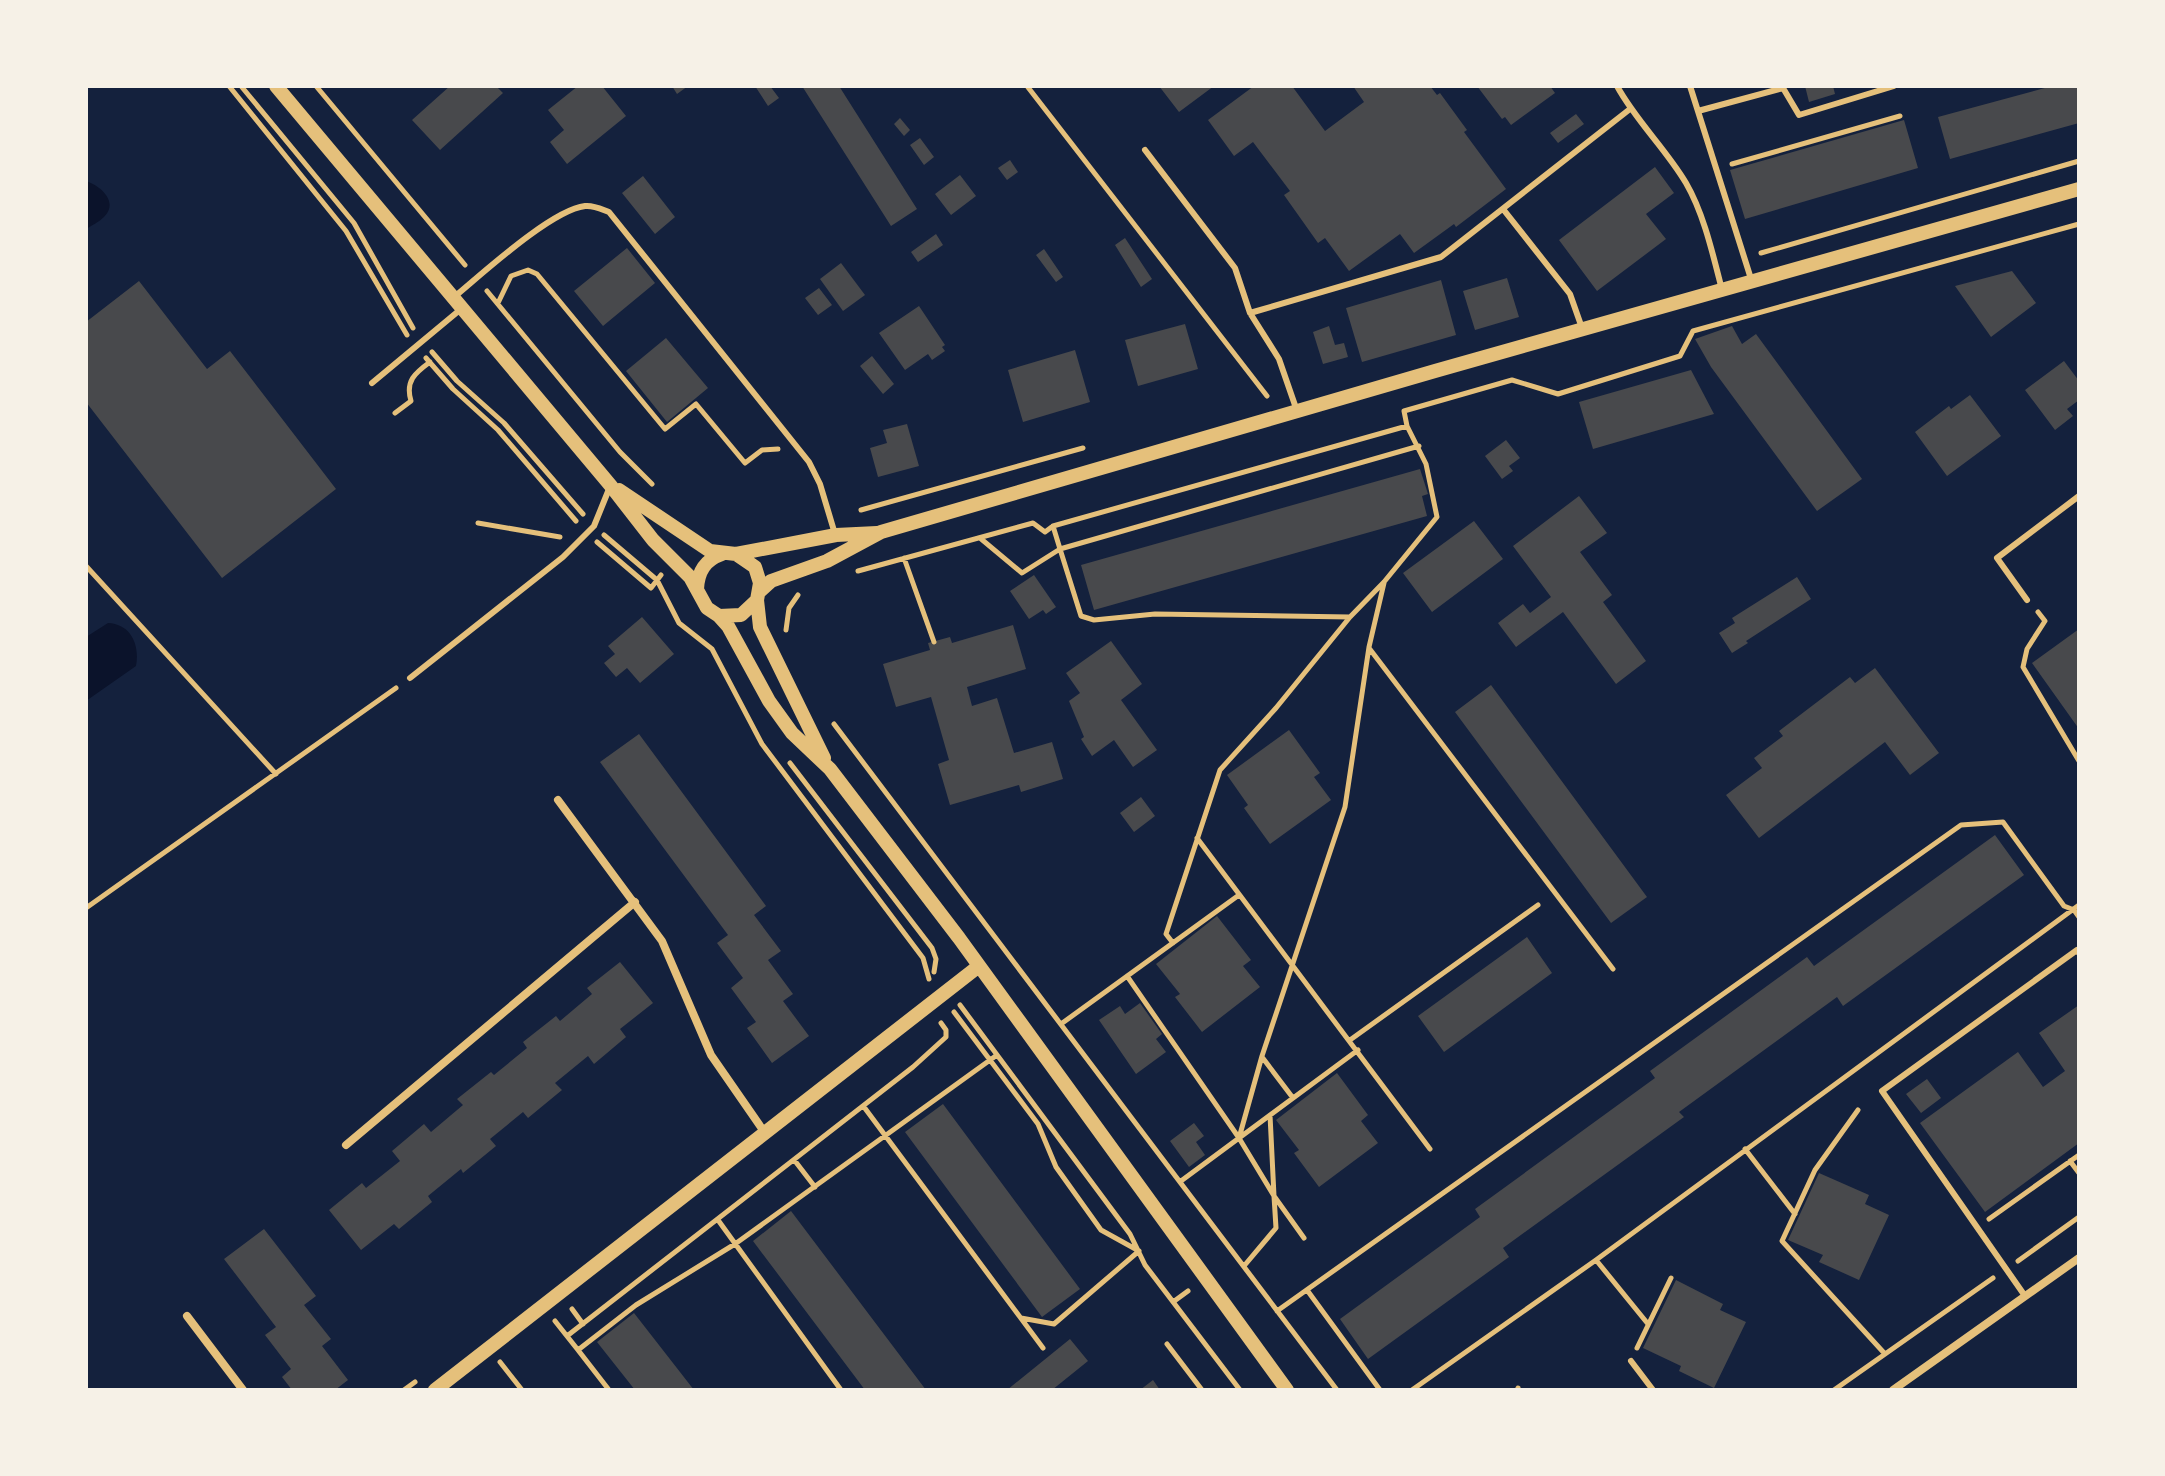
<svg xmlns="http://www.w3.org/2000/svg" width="2165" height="1476" viewBox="0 0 2165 1476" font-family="Barlow,sans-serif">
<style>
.water{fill:#0b132b}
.building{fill:#48494c}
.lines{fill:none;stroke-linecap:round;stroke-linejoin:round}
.path{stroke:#e5c07b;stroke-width:5}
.service{stroke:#e5c07b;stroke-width:6}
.minor{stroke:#e5c07b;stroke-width:8}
.tertiary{stroke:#e5c07b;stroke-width:14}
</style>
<rect width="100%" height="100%" fill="#14213d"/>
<path class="water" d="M 86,181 C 101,186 119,202 104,217 C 99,222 92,225 86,229 Z
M 108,623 C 131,624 140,645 136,666 L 86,701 L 86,637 Z"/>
<path class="building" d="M 450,86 L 496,86 L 503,93 L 440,150 L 412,120 Z
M 578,86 L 602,86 L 626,116 L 567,164 L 550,142 L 564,130 L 548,110 Z
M 672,86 L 688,86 L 677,94 Z
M 755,86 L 770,86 L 779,98 L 768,106 Z
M 802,86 L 839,86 L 917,209 L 891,226 Z
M 1159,86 L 1214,86 L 1179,112 Z
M 1254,86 L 1292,86 L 1325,131 L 1364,102 L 1353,86 L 1430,86 L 1437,95 L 1440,93 L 1467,130 L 1464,132 L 1506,189 L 1456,227 L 1454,224 L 1414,253 L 1400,234 L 1349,271 L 1325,238 L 1318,243 L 1284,195 L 1290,191 L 1253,142 L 1234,156 L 1208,120 Z
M 1477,86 L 1550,86 L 1555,93 L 1511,125 L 1505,117 L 1502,119 Z
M 1805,86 L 1833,86 L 1835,94 L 1809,102 Z
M 2052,86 L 2079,86 L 2079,123 L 1950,159 L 1938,117 Z
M 1576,114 L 1584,124 L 1558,143 L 1550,133 Z
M 900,118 L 910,130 L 904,136 L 894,124 Z
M 1904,120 L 1918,168 L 1745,219 L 1730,170 Z
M 920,138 L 934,157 L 924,165 L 910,145 Z
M 1010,160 L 1018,172 L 1007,180 L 998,168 Z
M 1655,167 L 1674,193 L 1646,214 L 1666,239 L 1597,291 L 1559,240 Z
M 960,175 L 976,196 L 951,215 L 935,194 Z
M 643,176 L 675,217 L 655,234 L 622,193 Z
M 936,234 L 943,245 L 918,262 L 911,252 Z
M 1125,238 L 1152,279 L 1141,287 L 1115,245 Z
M 627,248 L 655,283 L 603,326 L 574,291 Z
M 1044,249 L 1063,277 L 1056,282 L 1036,255 Z
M 841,263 L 865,295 L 843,311 L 820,279 Z
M 2012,271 L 2036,303 L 1991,337 L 1955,286 Z
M 1507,278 L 1519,317 L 1475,330 L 1463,291 Z
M 1441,280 L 1456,335 L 1362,362 L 1346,308 Z
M 139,281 L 207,369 L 230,351 L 336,489 L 222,578 L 86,402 L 86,322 Z
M 819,288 L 832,305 L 818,315 L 805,298 Z
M 919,306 L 945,345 L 942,347 L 945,351 L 932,360 L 928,354 L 905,370 L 879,333 Z
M 1185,324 L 1198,369 L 1138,386 L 1125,340 Z
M 1329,326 L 1335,345 L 1344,343 L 1348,357 L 1323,364 L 1313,332 Z
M 1732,326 L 1742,344 L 1756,334 L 1862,479 L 1817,511 L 1711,367 L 1695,339 Z
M 666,338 L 708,388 L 667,422 L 626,371 Z
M 1075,350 L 1090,402 L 1023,422 L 1008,370 Z
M 872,356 L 894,384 L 883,394 L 860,366 Z
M 2064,361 L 2079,381 L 2079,400 L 2067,409 L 2073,416 L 2055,430 L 2025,390 Z
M 1691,370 L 1714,414 L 1593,449 L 1579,402 Z
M 1970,395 L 2001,436 L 1947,476 L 1915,432 L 1949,406 L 1951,409 Z
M 907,424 L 919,466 L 878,477 L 870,448 L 887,443 L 883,430 Z
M 1506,440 L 1520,458 L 1509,466 L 1513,471 L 1502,479 L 1485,456 Z
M 1420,469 L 1428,494 L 1422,496 L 1427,516 L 1094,610 L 1081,565 Z
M 1579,496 L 1607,533 L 1580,552 L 1612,595 L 1603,602 L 1646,661 L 1616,684 L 1563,612 L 1516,647 L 1498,623 L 1523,604 L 1530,613 L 1551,597 L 1513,546 Z
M 1474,521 L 1503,559 L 1432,612 L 1403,573 Z
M 1034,575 L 1056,607 L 1046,614 L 1043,610 L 1029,619 L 1010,591 Z
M 1797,577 L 1811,599 L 1746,641 L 1748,643 L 1732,653 L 1719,633 L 1735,623 L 1732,618 Z
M 642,617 L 674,654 L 640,683 L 627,668 L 616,677 L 604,663 L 615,654 L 608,646 Z
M 1013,625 L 1026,669 L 967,687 L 972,706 L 997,698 L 1014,753 L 1052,742 L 1063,779 L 1021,792 L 1019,785 L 950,805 L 938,764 L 949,760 L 931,697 L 896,707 L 883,664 L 930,650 L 928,643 L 950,637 L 952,643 Z
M 2079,629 L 2079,729 L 2032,663 Z
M 1111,641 L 1142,684 L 1121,700 L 1157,750 L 1133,767 L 1114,740 L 1092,756 L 1081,739 L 1084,737 L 1069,701 L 1080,693 L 1066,673 Z
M 1875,668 L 1939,753 L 1910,775 L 1885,742 L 1759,838 L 1726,795 L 1762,768 L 1754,758 L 1783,736 L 1779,731 L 1850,677 L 1855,683 Z
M 1491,685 L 1647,897 L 1611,923 L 1455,712 Z
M 1289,730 L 1320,773 L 1314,777 L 1331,800 L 1270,844 L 1244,808 L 1248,805 L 1227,775 Z
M 639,734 L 766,906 L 754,915 L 781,951 L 768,960 L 793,994 L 783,1001 L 809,1036 L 772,1063 L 747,1028 L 756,1022 L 731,988 L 743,978 L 717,943 L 728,935 L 600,762 Z
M 1141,797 L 1155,816 L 1134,832 L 1120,813 Z
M 1995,835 L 2024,875 L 1843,1006 L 1837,997 L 1679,1112 L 1684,1117 L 1503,1248 L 1509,1257 L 1368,1359 L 1340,1319 L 1480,1217 L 1475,1209 L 1655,1078 L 1650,1071 L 1807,957 L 1814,966 Z
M 1217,916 L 1251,960 L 1243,966 L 1260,987 L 1202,1032 L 1175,997 L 1180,994 L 1156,964 Z
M 1527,937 L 1552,973 L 1444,1052 L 1418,1016 Z
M 620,962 L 653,1003 L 620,1029 L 626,1037 L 594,1064 L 588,1056 L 555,1083 L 562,1090 L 528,1118 L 523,1112 L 490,1139 L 496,1146 L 463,1173 L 461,1169 L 428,1196 L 432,1202 L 399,1229 L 394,1224 L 361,1250 L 329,1210 L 362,1183 L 366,1188 L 400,1161 L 392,1151 L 424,1124 L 431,1132 L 463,1105 L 457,1099 L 491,1072 L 494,1075 L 527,1048 L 523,1042 L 556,1016 L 560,1021 L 592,994 L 587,988 Z
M 1140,1003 L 1162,1034 L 1156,1039 L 1166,1052 L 1136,1074 L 1099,1020 L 1120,1006 L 1125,1014 Z
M 2079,1005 L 2079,1143 L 1985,1212 L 1920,1123 L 2018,1052 L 2043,1087 L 2065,1071 L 2039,1033 Z
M 1337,1073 L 1368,1115 L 1361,1121 L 1378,1143 L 1319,1187 L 1294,1153 L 1299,1150 L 1276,1120 Z
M 1927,1079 L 1941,1098 L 1921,1113 L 1906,1094 Z
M 943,1104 L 1080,1289 L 1042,1317 L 905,1132 Z
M 1194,1123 L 1204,1136 L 1196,1142 L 1205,1155 L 1189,1167 L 1170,1141 Z
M 1819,1173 L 1869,1195 L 1865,1204 L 1889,1215 L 1859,1280 L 1819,1262 L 1823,1255 L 1788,1240 Z
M 791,1211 L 926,1390 L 865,1390 L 753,1241 Z
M 264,1229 L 316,1296 L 304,1305 L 331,1339 L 322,1346 L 348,1380 L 335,1390 L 292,1390 L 282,1377 L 291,1369 L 265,1335 L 276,1327 L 224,1259 Z
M 1676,1280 L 1723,1304 L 1720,1310 L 1746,1322 L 1714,1388 L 1679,1371 L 1681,1366 L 1643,1348 Z
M 634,1313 L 694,1390 L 635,1390 L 597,1342 Z
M 1070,1339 L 1088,1361 L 1052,1390 L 1007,1390 Z
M 1153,1380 L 1160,1390 L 1140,1390 Z"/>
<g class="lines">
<path class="path" d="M 229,86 L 346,231 L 407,335
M 241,86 L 354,223 L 413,328
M 316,86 L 465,265
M 1027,86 L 1267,396
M 1732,164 L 1900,116
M 1761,253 L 2079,161
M 487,291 L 620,452 L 652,484
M 498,303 L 511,276 L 528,270 L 537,274 L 665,429 L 696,404 L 745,463 L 762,450 L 778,449
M 432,352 L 457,381 L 504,423 L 583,514
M 426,358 L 453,389 L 498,430 L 576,521
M 395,413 L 411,401 C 405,381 415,373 430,362
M 861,510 L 1083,448
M 478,523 L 560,537
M 1053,526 L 1060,549 L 1419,446
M 604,535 L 657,580 L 679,623 L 712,649 L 762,744 L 923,958 L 929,979
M 980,538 L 1022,573 L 1060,549 L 1081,616 L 1094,620 L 1155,614 L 1350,617
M 597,542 L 651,588 L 661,575
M 904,558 L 934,642
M 86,566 L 276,774
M 858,571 L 1033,523 L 1045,532 L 1053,526 L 1407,426
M 2038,612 L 2045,621 L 2027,649 L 2023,667 L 2079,761
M 786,630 L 789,608 L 798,595
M 1369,648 L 1613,969
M 834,724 L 1337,1390
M 790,763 L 932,948 L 936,959 L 934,972
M 1197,838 L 1430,1149
M 86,908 L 396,688
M 1173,943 L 1166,934 L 1220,770 L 1276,708 L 1350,617 L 1384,582 L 1437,517 L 1426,464 L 1407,426 L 1404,411 L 1512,380 L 1558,394 L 1680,356 L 1693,331 L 2079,224
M 1127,976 L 1239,1138 L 1274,1196 L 1276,1228 L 1244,1266
M 960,1005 L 1130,1234 L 1145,1265 L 1240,1390
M 954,1012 L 1038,1124 L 1056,1167 L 1101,1230 L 1139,1251
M 1061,1024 L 1239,895
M 1350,1040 L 1538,905
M 1262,1057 L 1293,1098
M 864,1107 L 1043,1348
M 1858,1110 L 1815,1170 L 1782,1241 L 1885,1354
M 1270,1115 L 1274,1196 L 1304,1238
M 1239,1138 L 1262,1056 L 1345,807 L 1369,647 L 1384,583
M 1745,1149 L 1795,1214
M 795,1161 L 815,1187
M 2070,1161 L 2079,1173
M 1181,1181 L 1358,1050
M 1989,1219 L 2079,1155
M 718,1220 L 841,1390
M 1596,1260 L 1648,1324
M 2018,1261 L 2079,1217
M 1307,1290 L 1380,1390
M 1173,1302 L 1188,1291
M 572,1309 L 583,1324
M 1277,1311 L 1961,825 L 2003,822 L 2064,906 L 2074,910 L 2079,917
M 1021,1318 L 1054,1324 L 1139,1251
M 555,1321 L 578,1350 L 636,1305 L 735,1244 L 997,1055
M 567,1336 L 913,1067 L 946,1037 L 946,1030 L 941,1023
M 1167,1344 L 1202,1390
M 1637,1348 L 1671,1278
M 578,1350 L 609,1390
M 500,1362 L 522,1390
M 404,1390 L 415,1382
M 1412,1390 L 1596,1260 L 2079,905
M 1517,1390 L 1518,1388
M 1834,1390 L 1993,1278"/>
<path class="service" d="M 1617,86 C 1636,121 1666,149 1686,183 C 1704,214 1713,255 1722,290
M 1690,86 L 1752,282
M 1698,111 L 1783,88 L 1799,115 L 1894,86
M 1145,150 L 1235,268 L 1250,313 L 1279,359 L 1297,411
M 1503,209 L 1570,294 L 1582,328
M 453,298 C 481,275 551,210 585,206 C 594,205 601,209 609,212 L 809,462 L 820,484 L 835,534
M 1250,313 L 1441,257 L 1630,109
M 372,383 L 461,309
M 2027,600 L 1997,558 L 2079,496
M 410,678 L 563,557 L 594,526 L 609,489
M 2025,1296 L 1882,1091 L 2077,950 L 2079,953
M 1631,1361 L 1653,1390"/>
<path class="minor" d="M 558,800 L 662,941 L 711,1055 L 765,1133
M 346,1145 L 635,902
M 187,1316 L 243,1390
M 1893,1390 L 2079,1258"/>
<path class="tertiary" d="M 276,86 L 611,486 L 653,540 L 690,577 L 707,608 L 719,616 L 728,626 L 769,701 L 792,733 L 830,769 L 959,938 L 1287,1390
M 619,490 L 710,551 L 736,554 L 755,567 L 760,583 L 757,600 L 760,627 L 824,758
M 736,554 L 836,535 L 877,533
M 697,589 C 698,571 705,560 722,554
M 760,591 L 771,581 L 827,561 L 881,532 L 1435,371 L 2079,189
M 719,616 L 741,615 L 757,600
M 435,1390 L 979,966"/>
</g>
<rect width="2165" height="1476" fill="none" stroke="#f6f1e7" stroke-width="176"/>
</svg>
